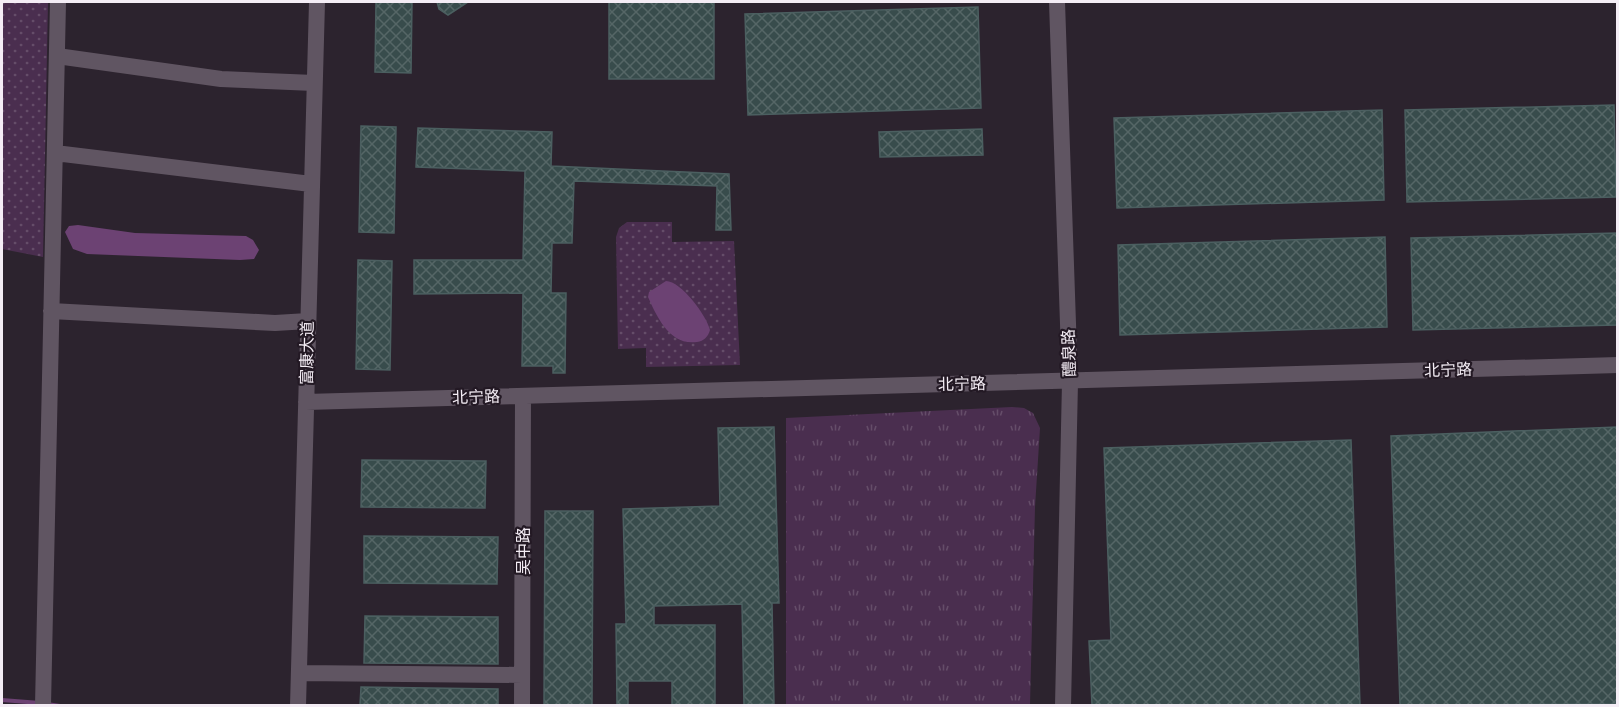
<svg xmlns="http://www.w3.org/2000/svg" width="1619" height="707" viewBox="0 0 1619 707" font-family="Helvetica,'Noto Sans SC',sans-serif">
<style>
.grass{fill:url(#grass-tufts)}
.garden{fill:url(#garden-dots)}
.water{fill:#6c4273}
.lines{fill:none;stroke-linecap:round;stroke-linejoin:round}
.stream{stroke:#6c4273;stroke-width:4}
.building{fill:url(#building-cross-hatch);stroke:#4b5f60;stroke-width:1.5}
.minor{stroke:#605562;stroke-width:16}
.labels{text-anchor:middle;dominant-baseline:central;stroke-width:4.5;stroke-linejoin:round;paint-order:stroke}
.street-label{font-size:16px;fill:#f4edf5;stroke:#231924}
</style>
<defs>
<pattern id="grass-tufts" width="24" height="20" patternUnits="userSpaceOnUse" patternTransform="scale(1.5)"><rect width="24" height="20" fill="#4a2e4f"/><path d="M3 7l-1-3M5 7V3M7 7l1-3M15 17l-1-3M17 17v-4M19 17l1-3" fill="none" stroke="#654d69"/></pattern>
<pattern id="garden-dots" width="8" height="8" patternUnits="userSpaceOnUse" patternTransform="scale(1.5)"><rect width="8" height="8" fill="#4a2e4f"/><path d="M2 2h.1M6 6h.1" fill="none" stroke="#654d69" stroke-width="1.8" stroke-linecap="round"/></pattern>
<pattern id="building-cross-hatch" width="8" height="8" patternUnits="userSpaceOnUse" patternTransform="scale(1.5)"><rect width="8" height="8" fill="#384c4c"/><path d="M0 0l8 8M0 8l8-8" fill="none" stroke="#566"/></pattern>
</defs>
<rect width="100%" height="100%" fill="#2c232e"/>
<path class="grass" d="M 1012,407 L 1024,408 L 1033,413 L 1040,428 L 1035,507 L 1030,705 L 786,705 L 786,418 Z"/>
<path class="garden" d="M 2,2 L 48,2 L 43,257 L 2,249 Z
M 627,222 L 672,222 L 672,242 L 734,241 L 740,365 L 646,367 L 646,348 L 618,349 L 616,237 L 619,228 Z"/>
<path class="water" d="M 78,225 L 135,233 L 246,236 L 253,240 L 259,250 L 254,259 L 240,260 L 87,254 L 73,249 L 65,232 L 69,226 Z
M 666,281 C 681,281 707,316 710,330 C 708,337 704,341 697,342 C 670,346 657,317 648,297 L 649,292 Z"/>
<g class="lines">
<path class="stream" d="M 2,700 L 40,703
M 47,704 L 60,706"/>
</g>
<path class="building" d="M 376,2 L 412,2 L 411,73 L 375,72 Z
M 437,2 L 468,2 L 448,15 L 439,9 Z
M 609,2 L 714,2 L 714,79 L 609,79 Z
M 978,7 L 981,108 L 748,115 L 745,14 Z
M 1614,105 L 1616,197 L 1407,202 L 1405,110 Z
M 1382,110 L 1384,200 L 1117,208 L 1114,118 Z
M 361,126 L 396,127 L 394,233 L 359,232 Z
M 418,128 L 552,132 L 551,166 L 729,174 L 731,230 L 716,230 L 717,186 L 574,181 L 572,243 L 552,243 L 551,293 L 566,293 L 565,373 L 553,373 L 553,366 L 522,366 L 523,293 L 414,294 L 414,260 L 523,260 L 525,171 L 416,167 Z
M 982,129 L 983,155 L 880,157 L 879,132 Z
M 1617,233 L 1617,325 L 1413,330 L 1411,238 Z
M 1385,237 L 1387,327 L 1120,335 L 1118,245 Z
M 358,260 L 392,261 L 390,370 L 356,369 Z
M 774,427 L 779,603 L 772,603 L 774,704 L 744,705 L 742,604 L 654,606 L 654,625 L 715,625 L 715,705 L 672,705 L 672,681 L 628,681 L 628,705 L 617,705 L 616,624 L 626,624 L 623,509 L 720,506 L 718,428 Z
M 1617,427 L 1617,704 L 1400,705 L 1391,436 Z
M 1351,440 L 1360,705 L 1092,705 L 1089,641 L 1111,640 L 1104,448 Z
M 362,460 L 486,461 L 485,508 L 361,507 Z
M 545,511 L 593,511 L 592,705 L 544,705 Z
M 364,536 L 498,537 L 497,584 L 364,583 Z
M 365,616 L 498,617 L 498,664 L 364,663 Z
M 361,687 L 498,689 L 498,705 L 360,705 Z"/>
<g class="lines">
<path class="minor" d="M 1057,2 L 1070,382 L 1063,706
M 57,56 L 221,79 L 314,83
M 55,153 L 311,184
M 51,311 L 275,323 L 308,321
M 306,402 L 1618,365
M 299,673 L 522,675
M 43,706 L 58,2
M 298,706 L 317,2
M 522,706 L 523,396"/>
</g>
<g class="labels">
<g class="street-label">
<text transform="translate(307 353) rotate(-89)">富康大道</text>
<text transform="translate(1069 353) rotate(-92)">醴泉路</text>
<text transform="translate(1448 370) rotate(-2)">北宁路</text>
<text transform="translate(962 384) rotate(-1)">北宁路</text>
<text transform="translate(476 397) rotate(-2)">北宁路</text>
<text transform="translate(523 551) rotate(-90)">吴中路</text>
</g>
</g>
<rect width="1619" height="707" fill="none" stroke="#f4edf5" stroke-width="6"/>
</svg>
